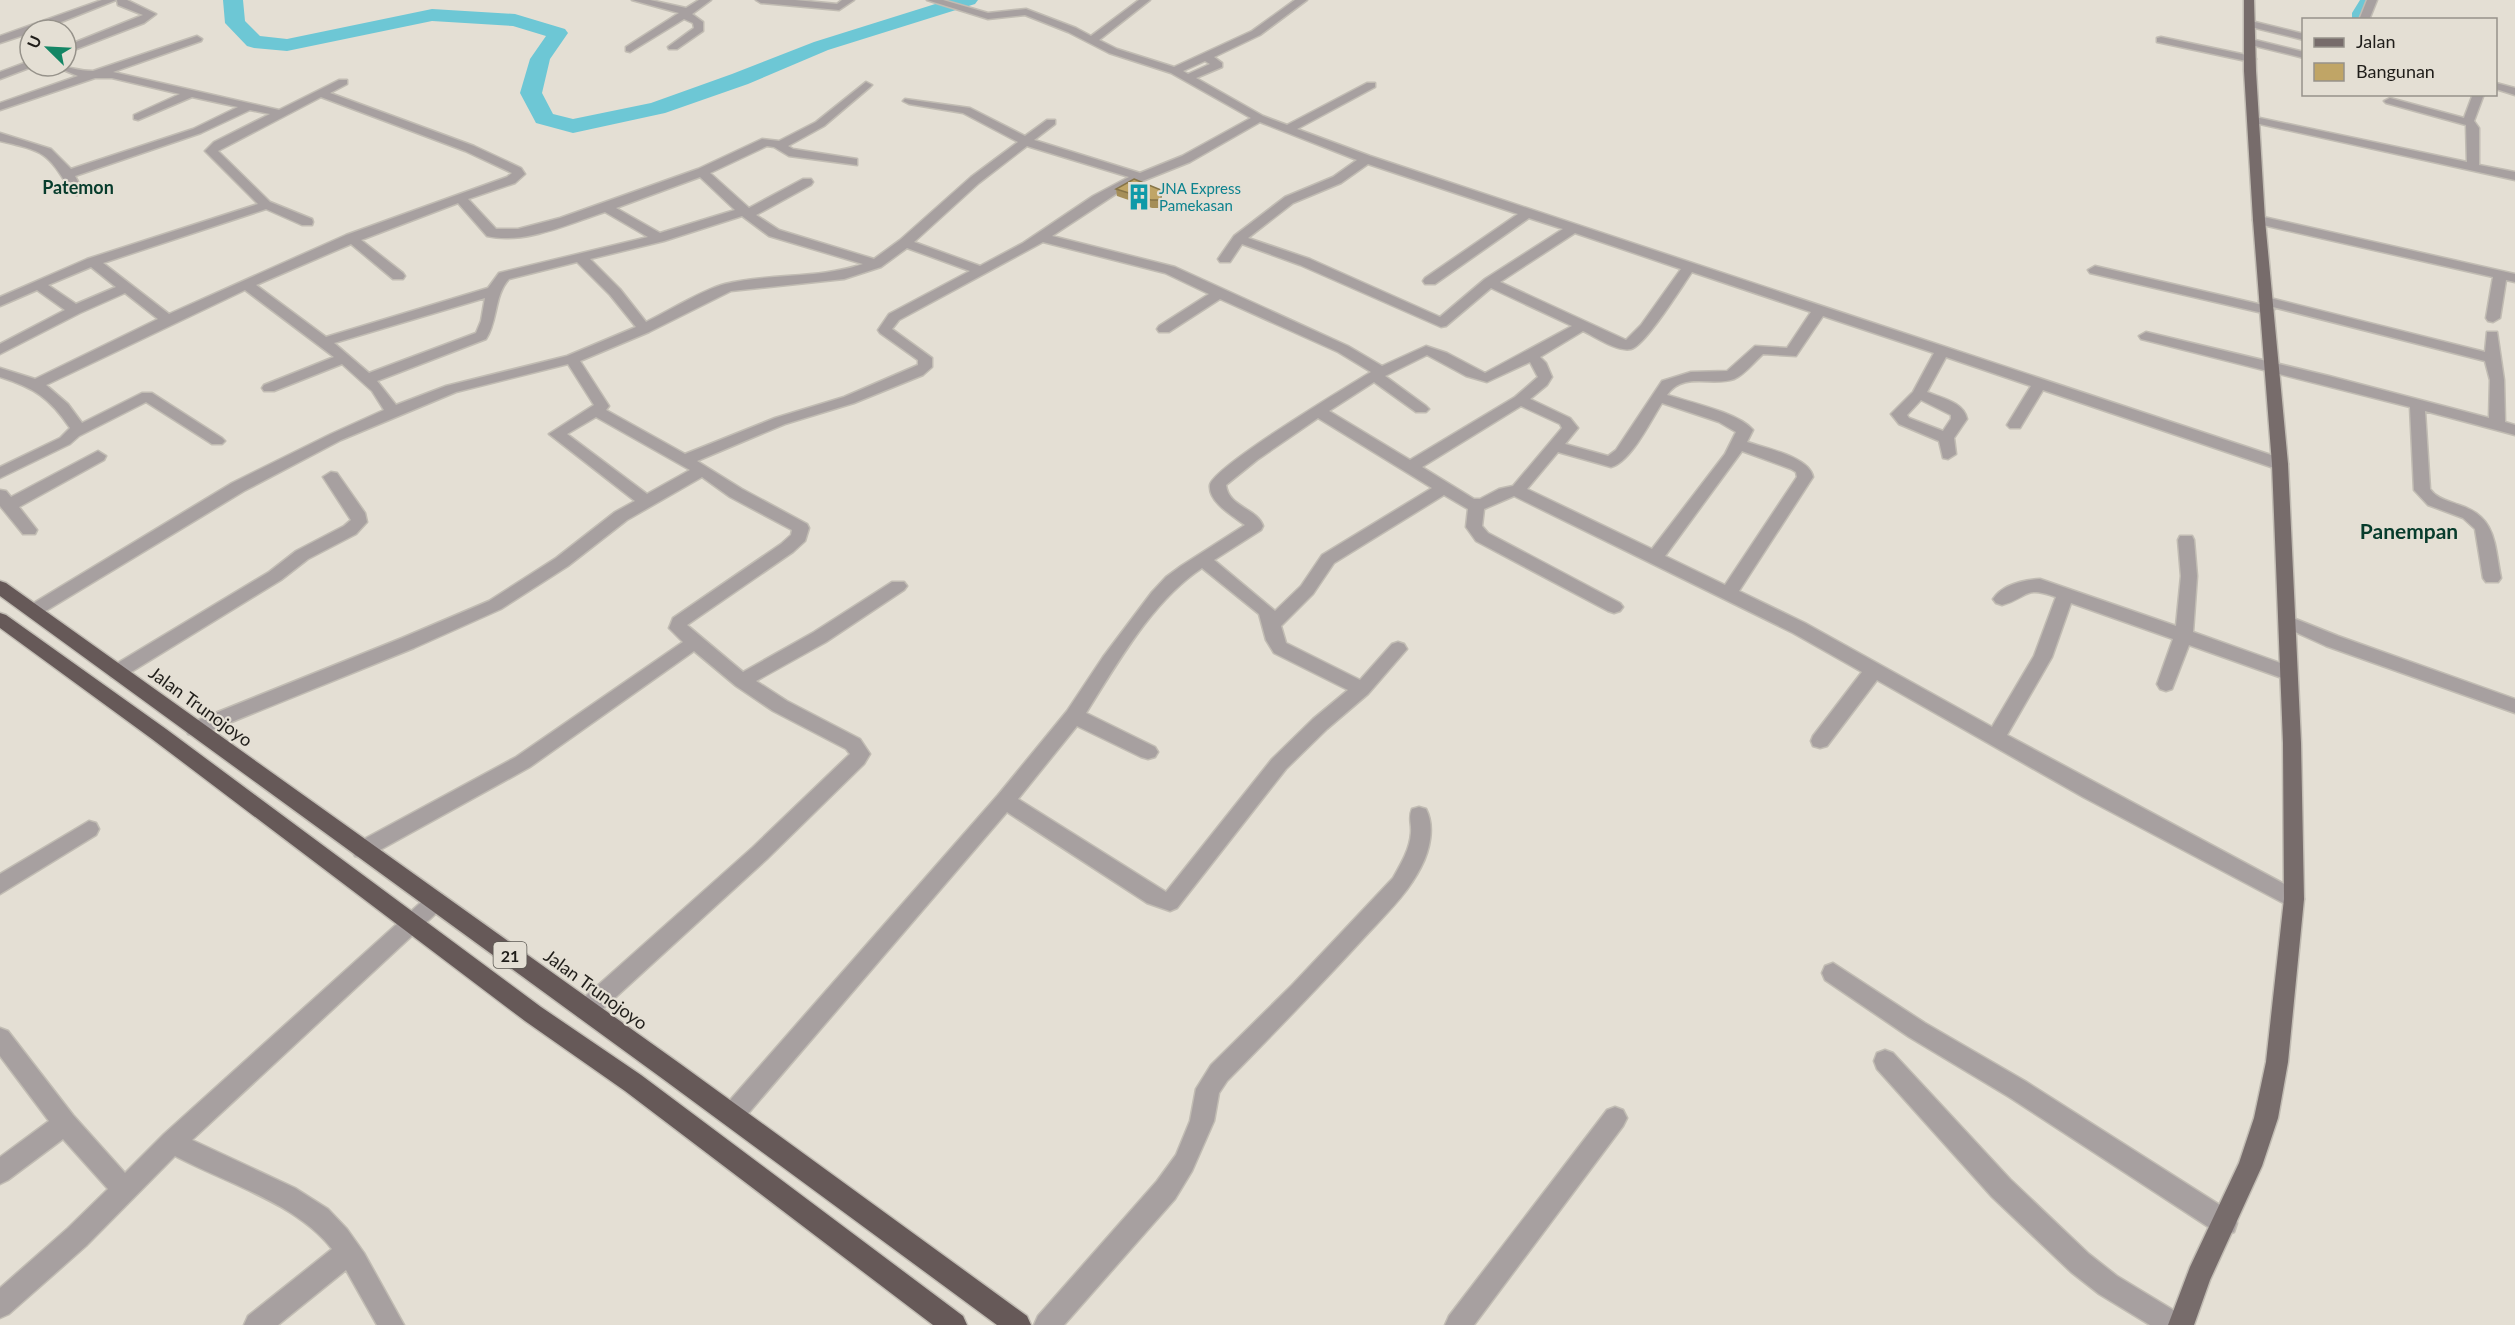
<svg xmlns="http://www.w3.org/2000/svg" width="2515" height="1325" viewBox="0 0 2515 1325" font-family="Lato,sans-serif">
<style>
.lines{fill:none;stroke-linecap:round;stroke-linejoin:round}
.canal{fill:#6dc7d5;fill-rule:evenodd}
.river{fill:#6dc7d5;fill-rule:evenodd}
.minor-casing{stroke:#c1bcb3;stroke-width:3}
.major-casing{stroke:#c1bcb3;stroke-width:3}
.highway-casing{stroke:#c1bcb3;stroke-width:3}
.minor{fill:#a7a0a0;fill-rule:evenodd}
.major{fill:#776c6b;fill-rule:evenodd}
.highway{fill:#665958;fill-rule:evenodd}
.wall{fill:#a58e58}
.building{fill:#c0a566;stroke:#867447;stroke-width:1.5}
.labels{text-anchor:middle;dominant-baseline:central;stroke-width:4.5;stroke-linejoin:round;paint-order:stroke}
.far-culture-label{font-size:15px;fill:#0d838f;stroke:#e4dfd4;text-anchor:start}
.shield{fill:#e4dfd4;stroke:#5b5852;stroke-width:1.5}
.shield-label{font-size:16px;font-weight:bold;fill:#201e1a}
.far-quarter-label{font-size:18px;font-weight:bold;fill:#073c2c;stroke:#e4dfd4}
.street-label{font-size:18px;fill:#201e1a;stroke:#e4dfd4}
.quarter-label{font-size:21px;font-weight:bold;fill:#073c2c;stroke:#e4dfd4}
</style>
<rect width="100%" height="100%" fill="#e4dfd4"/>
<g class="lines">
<path class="canal" d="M 2360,0 L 2372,0 L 2364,13 L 2364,20 L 2352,20 L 2352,13 Z"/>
<path class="river" d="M 223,0 L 243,0 L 245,21 L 260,36 L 287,39 L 432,9 L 515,14 L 565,29 L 568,33 L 550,59 L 542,93 L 553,114 L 573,119 L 651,103 L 732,74 L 814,42 L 948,0 L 978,0 L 975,4 L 828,50 L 748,84 L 665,113 L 573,133 L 536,123 L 520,93 L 530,59 L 546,36 L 513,26 L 432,21 L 287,51 L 254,48 L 247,46 L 225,23 Z"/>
<g class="minor-casing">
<path id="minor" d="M 102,0 L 116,0 L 41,30 L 30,30 L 30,33 L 0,43 L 0,36 Z
M 117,0 L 127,0 L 156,14 L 144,23 L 66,53 L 66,46 L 143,15 L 118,5 Z
M 632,0 L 650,0 L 686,8 L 699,0 L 711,0 L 692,14 L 703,22 L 703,31 L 677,49 L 669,49 L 668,47 L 694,28 L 693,23 L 684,19 L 630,52 L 626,51 L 626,47 L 679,13 Z
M 756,0 L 795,0 L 837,4 L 842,0 L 854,0 L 839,10 L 761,3 Z
M 927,0 L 943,0 L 988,13 L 1026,9 L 1076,28 L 1091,36 L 1139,0 L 1150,0 L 1099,40 L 1117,49 L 1174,67 L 1252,31 L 1295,0 L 1307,0 L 1260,35 L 1214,57 L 1222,63 L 1222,67 L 1196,78 L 1263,116 L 1287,125 L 1367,83 L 1375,83 L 1375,87 L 1297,129 L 1370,156 L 2286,460 L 2288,464 L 2286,468 L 2274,468 L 2043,390 L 2020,428 L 2010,428 L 2007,425 L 2031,386 L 1946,357 L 1927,392 C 1941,398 1964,402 1967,419 L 1954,438 L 1956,454 L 1948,459 L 1943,458 L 1939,441 L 1899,424 L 1891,414 L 1913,392 L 1934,353 L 1823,316 L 1796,356 L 1763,354 C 1755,361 1744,375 1734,379 C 1712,387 1683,371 1667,395 C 1689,402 1739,413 1753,430 L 1747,442 C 1765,448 1810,457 1813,477 L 1739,591 L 1805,623 L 1992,727 L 2034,656 L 2056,597 C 2023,585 2030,597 2002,605 L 1996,603 L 1993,599 C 2003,584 2024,580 2040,579 L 2176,626 L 2181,576 L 2178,540 L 2180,536 L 2192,536 L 2194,540 L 2197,576 L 2193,632 L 2294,668 L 2297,673 L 2294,678 L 2288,680 L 2282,678 L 2189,645 L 2172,689 L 2166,691 L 2160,689 L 2157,684 L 2173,639 L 2071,603 L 2052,657 L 2007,735 L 2301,893 L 2304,899 L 2301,905 L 2294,908 L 2287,905 L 2083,797 L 1877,680 L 1827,746 L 1820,748 L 1813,746 L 1811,741 L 1813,736 L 1862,672 L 1793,633 L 1514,496 L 1484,509 L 1482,526 L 1488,533 L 1620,603 L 1623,607 L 1620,611 L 1614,613 L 1608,611 L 1476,541 L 1466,527 L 1468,509 L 1444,495 L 1334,563 L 1313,594 L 1281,626 L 1286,643 L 1360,680 L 1392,644 L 1398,642 L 1404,644 L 1407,649 L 1368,694 L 1327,729 L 1286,769 L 1177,908 L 1170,911 L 1147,903 L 1007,812 L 740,1123 L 732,1126 L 724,1123 L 720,1115 L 724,1107 L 998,795 L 1067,711 L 1103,657 L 1152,592 L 1166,577 L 1181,566 L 1245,525 C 1233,516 1208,502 1210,485 C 1213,467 1348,386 1371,372 L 1338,352 L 1220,299 L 1169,332 L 1159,332 L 1157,329 L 1159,326 L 1209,294 L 1165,273 L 1043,242 L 899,320 L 892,329 L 932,358 L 932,367 L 923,375 L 854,403 L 785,424 L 697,461 L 742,489 L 807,524 L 809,528 L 805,541 L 793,552 L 687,625 L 743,672 L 814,632 L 892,582 L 904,582 L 907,586 L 904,590 L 826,642 L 756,681 L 787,701 L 860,739 L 870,754 L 864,764 L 767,859 L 594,1017 L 586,1020 L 578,1017 L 575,1010 L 578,1003 L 753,847 L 850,754 L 846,749 L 773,711 L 736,686 L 694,651 L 530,767 L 369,856 L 362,858 L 355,856 L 352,850 L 355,844 L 516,757 L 683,642 L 669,628 L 673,618 L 781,544 L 791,535 L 792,530 L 730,497 L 702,477 L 627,520 L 568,566 L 501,609 L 414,648 L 202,734 L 195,736 L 188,734 L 186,729 L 188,724 L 402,638 L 489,601 L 556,558 L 615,512 L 635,501 L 549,434 L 594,405 L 568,364 L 456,392 L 341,440 L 244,491 L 39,615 L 33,617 L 27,615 L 24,611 L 27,607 L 232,483 L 331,434 L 384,410 L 372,391 L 342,364 L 274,391 L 264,391 L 262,388 L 264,385 L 334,357 L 245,290 L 46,385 L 68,404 L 82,423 L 142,393 L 152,393 L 222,438 L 225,441 L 222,444 L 212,444 L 146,402 L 79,436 L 70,444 L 0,478 L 0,467 L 60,438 L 70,428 C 49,397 34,388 0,377 L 0,368 L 35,379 L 158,319 L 125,293 L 80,313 L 0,354 L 0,344 L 65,310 L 37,290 L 0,306 L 0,297 L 87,259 L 258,204 L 205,151 L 214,142 L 270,114 L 250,110 L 201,133 L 75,176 L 83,191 L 77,195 L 73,194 C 47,153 48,152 0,141 L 0,133 L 51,149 L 71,169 L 193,129 L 238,107 L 192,97 L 138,120 L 134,119 L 134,115 L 180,94 L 112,78 L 95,78 L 0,110 L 0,103 L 78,76 L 54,66 C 69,66 77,71 93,71 L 197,36 L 202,39 L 201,41 L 113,72 L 279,110 L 339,80 L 347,80 L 347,84 L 330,93 L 474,146 L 521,168 L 525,174 L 515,183 L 468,199 L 496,229 L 518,229 L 560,218 L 698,169 L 762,139 L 779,141 L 816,122 L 866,82 L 872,85 L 870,87 L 824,126 L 788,146 L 793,149 L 857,159 L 857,165 L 789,156 L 774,147 L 767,146 L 710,173 L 749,208 L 803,179 L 811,179 L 813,182 L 811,185 L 756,215 L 779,230 L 874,259 L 900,240 L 971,177 L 1018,142 L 963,113 L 909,104 L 903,101 L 905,99 L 970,108 L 1025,136 L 1047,120 L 1055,120 L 1055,124 L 1034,140 L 1140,173 L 1182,156 L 1251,118 L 1171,73 L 1109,53 L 1068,32 L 1025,15 L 988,19 ZM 1205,61 L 1210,64 L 1188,74 L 1183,71 ZM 321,97 L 465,151 L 512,173 L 507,177 L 346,235 L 169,314 L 103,263 L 266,209 L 302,225 L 312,225 L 313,222 L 312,219 L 270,202 L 218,151 ZM 1260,122 L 1357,160 L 1333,177 L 1285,197 L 1234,236 L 1218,259 L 1220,262 L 1230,262 L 1242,244 L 1300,265 L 1441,327 L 1446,326 L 1491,288 L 1572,326 L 1485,373 L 1447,353 L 1426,346 L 1382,366 L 1348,346 L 1175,267 L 1052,236 L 1125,188 L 1190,162 ZM 1027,146 L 1129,177 L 1093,196 L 1023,243 L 980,266 L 914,242 L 979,183 ZM 1368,164 L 1518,214 L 1425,278 L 1423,281 L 1425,284 L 1435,284 L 1529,218 L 1563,229 L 1485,279 L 1440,317 L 1310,259 L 1248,238 L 1293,203 L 1341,183 ZM 700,177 L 735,210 L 660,233 L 616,208 ZM 458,203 L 487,236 C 525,245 570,223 605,212 L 648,237 L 499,273 L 488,288 L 326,337 L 256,285 L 351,244 L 393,279 L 403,279 L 405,276 L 403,273 L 361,240 ZM 742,216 L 769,236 L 863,264 C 819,279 771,273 725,284 C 702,290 669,311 646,322 L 620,289 L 590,259 L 664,241 ZM 1575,233 L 1681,269 L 1641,325 L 1626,340 L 1500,282 ZM 907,248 L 970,271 L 889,314 L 878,330 L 880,333 L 918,360 L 918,365 L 844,397 L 775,418 L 685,454 L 606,410 L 609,406 L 580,361 L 649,332 L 731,291 L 844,279 L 881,267 ZM 577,262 L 610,295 L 636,327 L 567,356 L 446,386 L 396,405 L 377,381 L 486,339 C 498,321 494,295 509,279 ZM 91,267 L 116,287 L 76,304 L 48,285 ZM 1692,272 L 1811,312 L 1787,348 L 1755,346 L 1727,371 L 1691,372 L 1662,381 L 1616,450 L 1608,456 L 1565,444 L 1578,428 L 1570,418 L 1530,399 L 1547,385 L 1552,377 L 1546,363 L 1540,357 L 1583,331 C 1596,337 1617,352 1631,349 C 1645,346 1682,286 1692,272 ZM 485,298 L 481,321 L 476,333 L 369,373 L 334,343 ZM 1427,355 L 1466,376 L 1487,382 L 1530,362 L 1538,377 L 1515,397 L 1410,460 L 1329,411 L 1374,382 L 1416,412 L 1426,412 L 1429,409 L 1426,406 L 1385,376 ZM 1921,400 L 1951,415 L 1951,419 L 1943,431 L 1909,418 L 1907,415 ZM 1662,403 L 1719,422 L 1736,432 L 1725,454 L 1652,549 L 1527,489 L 1558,452 L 1611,467 C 1631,462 1651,420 1662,403 ZM 1521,406 L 1560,424 L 1562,428 L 1513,486 L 1499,489 L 1480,499 L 1474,499 L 1422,467 ZM 596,417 L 690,470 L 647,494 L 567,434 ZM 1318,418 L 1432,488 L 1322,555 L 1301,586 L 1275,611 L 1214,560 L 1261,530 L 1263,526 C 1257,508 1228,507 1226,485 L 1257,460 ZM 1742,451 L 1791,469 L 1796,472 L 1797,477 L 1725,585 L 1665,556 ZM 1202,568 L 1259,614 L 1266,640 L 1274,653 L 1348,690 L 1313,719 L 1272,759 L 1166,892 L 1018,799 L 1077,726 L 1141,757 L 1148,759 L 1155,757 L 1158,752 L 1155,747 L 1086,713 C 1117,664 1152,601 1202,568 Z
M 2367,0 L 2377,0 L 2369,20 L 2359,20 Z
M 2251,21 L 2304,34 L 2304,40 L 2247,26 L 2247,22 Z
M 2161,37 L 2251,56 L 2256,59 L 2251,62 L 2157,42 L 2157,38 Z
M 2251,39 L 2304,52 L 2304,58 L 2247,44 L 2246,42 Z
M 30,61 L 30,66 L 34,66 L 0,79 L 0,72 Z
M 2496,83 L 2515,88 L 2515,95 L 2496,89 Z
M 2473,94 L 2484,94 L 2474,121 L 2479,128 L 2479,165 L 2515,172 L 2515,180 L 2255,123 L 2249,120 L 2255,117 L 2467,162 L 2466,125 L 2386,103 L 2384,101 L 2390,98 L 2464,118 Z
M 2259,216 L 2515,274 L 2515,282 L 2506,280 L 2500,318 L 2493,322 L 2488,321 L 2486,318 L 2493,277 L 2254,223 L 2253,220 L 2254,217 Z
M 2095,266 L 2267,306 L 2274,310 L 2267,314 L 2090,273 L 2088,270 Z
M 2266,297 L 2485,352 L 2487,332 L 2497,332 L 2504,380 L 2505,422 L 2515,425 L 2515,435 L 2425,411 L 2430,489 C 2437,499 2449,501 2459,505 C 2497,517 2494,544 2501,578 L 2498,582 L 2486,582 L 2483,578 L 2475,529 L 2463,518 L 2428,505 L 2414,490 L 2410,407 L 2141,339 L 2139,336 L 2146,332 L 2329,376 L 2489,418 L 2490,380 L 2485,361 L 2261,304 L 2259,301 Z
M 98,451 L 106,456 L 104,460 L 19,507 L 37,530 L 35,534 L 23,534 L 0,506 L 0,490 L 6,491 L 11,497 Z
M 331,472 L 337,473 L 365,513 L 367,522 L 356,534 L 308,559 L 281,580 L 123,677 L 117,679 L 111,677 L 108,672 L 111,667 L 269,572 L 296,551 L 344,526 L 351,520 L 323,477 Z
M 2288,616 L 2338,636 L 2515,699 L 2515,713 L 2326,646 L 2282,626 L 2279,622 L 2282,618 Z
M 1419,807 L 1426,809 C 1435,826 1430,850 1421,867 C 1407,895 1382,918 1361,941 C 1317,989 1272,1035 1227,1081 L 1219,1093 L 1214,1121 L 1192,1171 L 1175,1199 L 1064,1325 L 1034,1325 L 1038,1316 L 1157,1181 L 1176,1155 L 1190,1121 L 1196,1089 L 1211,1065 L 1292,985 L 1393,878 C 1401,864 1410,849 1411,833 C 1412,824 1408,818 1412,809 Z
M 89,821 L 96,823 L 99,829 L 96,835 L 0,894 L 0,874 Z
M 436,892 L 443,895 L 446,901 L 443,907 L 192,1140 L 295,1188 L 328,1209 L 347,1229 L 364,1253 L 404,1325 L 377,1325 L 346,1270 L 278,1325 L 244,1325 L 248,1316 L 332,1249 C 296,1203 226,1183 175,1156 L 86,1246 L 9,1314 L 0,1318 L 0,1288 L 68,1228 L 108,1189 L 63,1139 L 8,1180 L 0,1184 L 0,1157 L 49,1121 L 0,1056 L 0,1028 L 8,1031 L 73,1115 L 125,1173 L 164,1134 L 429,895 Z
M 1833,963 L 1925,1023 L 2025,1081 L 2234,1214 L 2237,1223 L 2234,1232 L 2225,1235 L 2216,1232 L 2009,1097 L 1909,1037 L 1825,980 L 1822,973 L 1825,966 Z
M 1885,1050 L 1893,1053 L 2010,1179 L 2089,1254 L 2117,1276 L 2183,1316 L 2187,1325 L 2150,1325 L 2099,1294 L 2071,1272 L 1992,1197 L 1877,1069 L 1874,1061 L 1877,1053 Z
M 1615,1107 L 1623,1110 L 1627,1118 L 1623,1126 L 1474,1325 L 1445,1325 L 1449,1316 L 1607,1110 Z"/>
</g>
<g class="major-casing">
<path id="major" d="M 2244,0 L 2254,0 L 2256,71 L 2265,220 L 2288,464 L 2301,743 L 2304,899 L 2288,1062 L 2278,1118 L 2262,1166 L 2210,1280 L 2194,1325 L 2168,1325 L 2190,1267 L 2239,1163 L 2254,1118 L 2266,1062 L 2284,899 L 2283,743 L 2272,464 L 2253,220 L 2244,71 Z"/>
</g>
<g class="highway-casing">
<path id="highway" d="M 0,581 L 6,583 L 679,1063 L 1027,1316 L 1031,1325 L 997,1325 L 663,1079 L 0,596 Z
M 0,613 L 6,615 L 166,729 L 541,1007 L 641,1075 L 963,1316 L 967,1325 L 933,1325 L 625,1091 L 525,1021 L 152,739 L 0,628 Z"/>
</g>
<use href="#minor" class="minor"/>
<use href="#major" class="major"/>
<use href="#highway" class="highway"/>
</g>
<path class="wall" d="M 1116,189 L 1161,190 L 1162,208 L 1152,208 L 1117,196 Z"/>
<path class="building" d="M 1134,179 L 1161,190 L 1161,200 L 1151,200 L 1116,189 Z"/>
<defs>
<g id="building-bare" transform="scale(2.07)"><path d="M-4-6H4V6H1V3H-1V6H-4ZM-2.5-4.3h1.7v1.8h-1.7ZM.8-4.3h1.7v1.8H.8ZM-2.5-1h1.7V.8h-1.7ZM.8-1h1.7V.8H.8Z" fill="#0f9aa8" stroke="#e4dfd4" stroke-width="2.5" paint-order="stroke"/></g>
</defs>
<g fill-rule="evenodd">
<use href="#building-bare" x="1139" y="197"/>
</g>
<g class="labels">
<g class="far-culture-label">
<text x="1159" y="188">JNA Express<tspan x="1159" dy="17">Pamekasan</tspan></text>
</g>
<rect class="shield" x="493.5" y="942" width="33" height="26" rx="4.5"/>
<g class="shield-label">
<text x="510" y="955">21</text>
</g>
<g class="far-quarter-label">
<text x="78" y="187">Patemon</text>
</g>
<g class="street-label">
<text transform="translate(201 706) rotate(36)">Jalan Trunojoyo</text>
<text transform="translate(596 989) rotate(36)">Jalan Trunojoyo</text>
</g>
<g class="quarter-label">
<text x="2409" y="530">Panempan</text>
</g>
</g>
<rect x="2302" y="18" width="195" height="78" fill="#e4dfd4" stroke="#96928a" stroke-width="1.5"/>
<rect x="2314" y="38" width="30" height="9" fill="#776c6b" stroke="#96928a" stroke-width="1.5"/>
<text x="2356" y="48" font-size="18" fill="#201e1a">Jalan</text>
<rect x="2314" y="63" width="30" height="18" fill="#c0a566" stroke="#96928a" stroke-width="1.5"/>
<text x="2356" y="78" font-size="18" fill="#201e1a">Bangunan</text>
<g transform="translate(48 48) rotate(294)"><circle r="28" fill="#e4dfd4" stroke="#96928a" stroke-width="1.5"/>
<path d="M0-4.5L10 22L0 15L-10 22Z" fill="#148665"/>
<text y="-9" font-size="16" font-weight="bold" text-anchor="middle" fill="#201e1a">U</text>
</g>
</svg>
